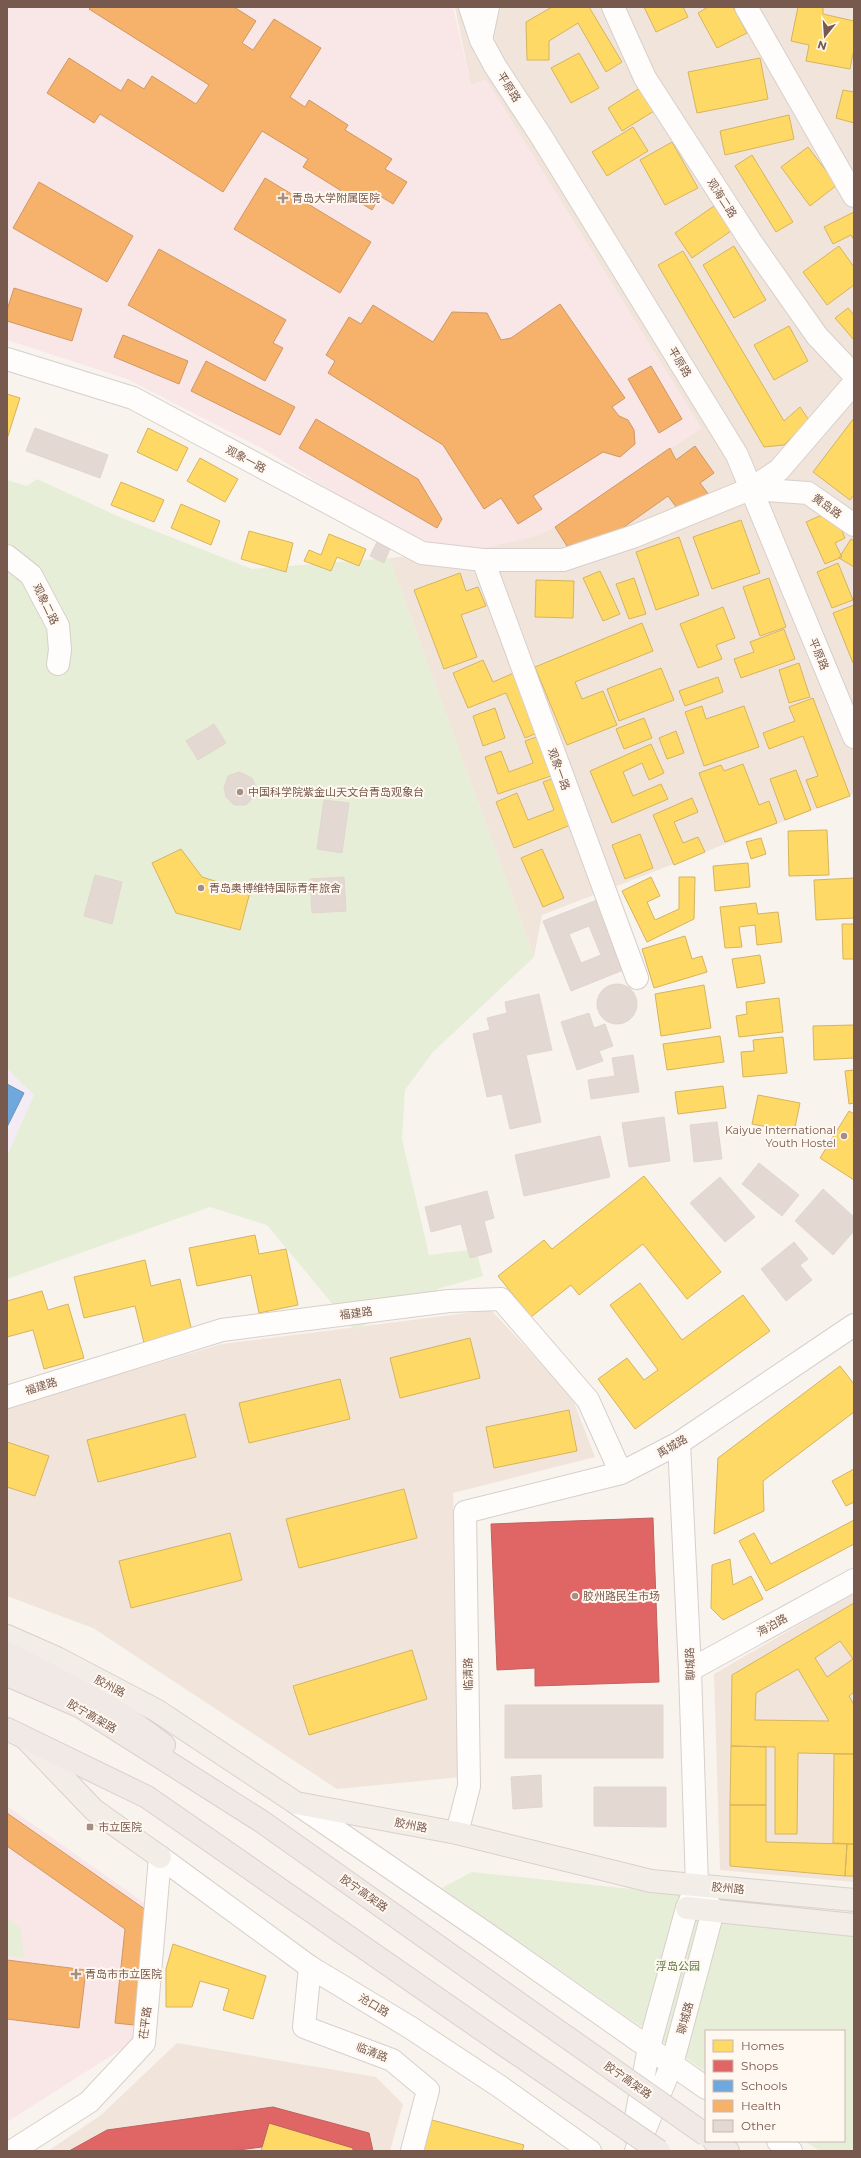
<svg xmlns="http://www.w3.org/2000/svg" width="861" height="2158" viewBox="0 0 861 2158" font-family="Montserrat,'Noto Sans SC',sans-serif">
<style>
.residential{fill:#f1e5db}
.education{fill:#f4ecf4}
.medical{fill:#f9e7e7}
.green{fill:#e6eed8}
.homes{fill:#ffd966;stroke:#d6b35e;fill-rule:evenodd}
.shops{fill:#e06666;stroke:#c0625e}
.schools{fill:#6fa8dc;stroke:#7190b1}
.health{fill:#f6b26b;stroke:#d09762}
.building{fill:#e3d9d2;stroke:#e1d6cf;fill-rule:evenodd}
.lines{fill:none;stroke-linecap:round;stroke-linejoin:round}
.street-casing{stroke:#d7cfca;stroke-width:24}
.secondary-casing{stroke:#d8cfca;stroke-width:24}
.primary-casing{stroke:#d9d0cb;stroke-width:24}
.highway-casing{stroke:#d9d0cb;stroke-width:24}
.street{stroke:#fefdfc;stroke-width:22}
.secondary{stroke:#fefdfc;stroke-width:22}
.primary{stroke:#f2ede7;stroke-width:22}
.highway{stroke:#f1e9e6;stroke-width:22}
.highway-bridge-casing{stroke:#d9d0cb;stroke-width:24;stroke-linecap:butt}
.highway-bridge{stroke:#f1e9e6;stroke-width:22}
.poi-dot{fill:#a48f85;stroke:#fff8f0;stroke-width:1.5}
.labels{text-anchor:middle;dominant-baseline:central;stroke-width:4;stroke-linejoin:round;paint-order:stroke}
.street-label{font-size:11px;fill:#77594d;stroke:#fff8f0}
.poi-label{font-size:11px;fill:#77594d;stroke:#fff8f0;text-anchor:start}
.park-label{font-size:11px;fill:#597c45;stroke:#fff8f0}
</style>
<rect width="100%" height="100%" fill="#f8f3ed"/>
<path class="residential" d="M 455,7 L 854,7 L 854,794 L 542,915 L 534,957 L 389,558 L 476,550 L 555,527 L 701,428 L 486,80 L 471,85 Z
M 491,1310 L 572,1397 L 595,1457 L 453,1493 L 461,1777 L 337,1789 L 93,1628 L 7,1596 L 7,1383 L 42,1397 L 222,1344 Z
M 854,1593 L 854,1882 L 720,1870 L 714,1674 Z
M 177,2043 L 376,2077 L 403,2104 L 390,2151 L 48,2151 L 101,2115 Z"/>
<path class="education" d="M 7,1069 L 34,1095 L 7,1156 Z"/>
<path class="medical" d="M 7,7 L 453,7 L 471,85 L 486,80 L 701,428 L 555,527 L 537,536 L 476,550 L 441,547 L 405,536 L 265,450 L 127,379 L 7,340 Z
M 7,1806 L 153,1909 L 136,2040 L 7,2122 Z"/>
<path class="green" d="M 37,479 L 122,518 L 252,569 L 389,558 L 534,957 L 432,1053 L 405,1090 L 402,1139 L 429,1255 L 476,1249 L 483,1276 L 437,1289 L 438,1292 L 354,1330 L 267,1225 L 210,1207 L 7,1279 L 7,1156 L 34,1095 L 7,1069 L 7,480 L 27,486 Z
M 472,1872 L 854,1913 L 854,2151 L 820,2151 L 805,2141 L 844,2141 L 844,2031 L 706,2031 L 706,2072 L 442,1888 Z
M 7,1918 L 20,1927 L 24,1958 L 7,1955 Z"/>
<path class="homes" d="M 552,7 L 589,7 L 622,62 L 606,72 L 578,23 L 549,41 L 549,60 L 527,60 L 526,22 Z
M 644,7 L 683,7 L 688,17 L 656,32 Z
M 708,7 L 733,7 L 747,33 L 717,48 L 698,13 Z
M 798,7 L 823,7 L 823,14 L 854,21 L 854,49 L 850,69 L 806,61 L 809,45 L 791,41 Z
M 579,53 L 599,88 L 571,103 L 551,68 Z
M 760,58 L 768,99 L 697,113 L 688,72 Z
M 640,88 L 654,111 L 622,131 L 608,108 Z
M 843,90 L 854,92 L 854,123 L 836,118 Z
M 789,115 L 794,139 L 725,155 L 720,131 Z
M 633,127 L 648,151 L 607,176 L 592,152 Z
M 672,142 L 698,188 L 665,205 L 640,160 Z
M 808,147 L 837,185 L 810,206 L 781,167 Z
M 752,155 L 793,222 L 776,232 L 735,166 Z
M 714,206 L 731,231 L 692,258 L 675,233 Z
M 854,212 L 854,240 L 851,235 L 833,244 L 824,227 Z
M 734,246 L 766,300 L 734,318 L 703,265 Z
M 839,246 L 854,267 L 854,285 L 827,305 L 803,272 Z
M 683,251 L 784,421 L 800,407 L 809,420 L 784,445 L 764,447 L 658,265 Z
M 848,308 L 854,315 L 854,340 L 835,318 Z
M 789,326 L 808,361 L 774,380 L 754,345 Z
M 7,394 L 20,398 L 7,439 Z
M 854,418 L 854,495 L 850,500 L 813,472 Z
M 148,428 L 188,448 L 177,471 L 137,452 Z
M 200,458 L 238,479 L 225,502 L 187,481 Z
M 121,482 L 164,500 L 154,522 L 111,505 Z
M 181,504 L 220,521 L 211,545 L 171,528 Z
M 833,510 L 845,538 L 835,543 L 842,557 L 825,564 L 806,522 Z
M 741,520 L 760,573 L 712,589 L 693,537 Z
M 249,531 L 293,543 L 286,572 L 241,559 Z
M 329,534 L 366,549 L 359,566 L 337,557 L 331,571 L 304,561 L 309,550 L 321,555 Z
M 679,537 L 699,595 L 656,610 L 636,552 Z
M 851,539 L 854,541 L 854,567 L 839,558 Z
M 838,563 L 853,600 L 832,608 L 817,572 Z
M 600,571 L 620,614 L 603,621 L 583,578 Z
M 460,573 L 466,591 L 478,587 L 486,606 L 461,615 L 477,657 L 444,669 L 414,590 Z
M 634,578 L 646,614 L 629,619 L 616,584 Z
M 769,578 L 786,627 L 760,636 L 743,587 Z
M 536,580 L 574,581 L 573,618 L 535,617 Z
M 854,605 L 854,663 L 853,663 L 833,613 Z
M 723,607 L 735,638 L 716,645 L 722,659 L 698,668 L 680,624 Z
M 642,623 L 653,651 L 575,682 L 582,699 L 603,691 L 617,725 L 567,745 L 535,667 Z
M 784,629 L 795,659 L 741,678 L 734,659 L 754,652 L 750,642 Z
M 483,660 L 493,682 L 516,672 L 542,731 L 525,738 L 506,693 L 468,708 L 453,673 Z
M 799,663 L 810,697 L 789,703 L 779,670 Z
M 661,668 L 674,700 L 619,721 L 607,689 Z
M 718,677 L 723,692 L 685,706 L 679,691 Z
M 813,698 L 850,796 L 817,808 L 806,780 L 818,776 L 803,736 L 769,749 L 763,733 L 795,721 L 789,707 Z
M 702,706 L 706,719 L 744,706 L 759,747 L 704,766 L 685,712 Z
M 495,708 L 505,738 L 483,746 L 473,716 Z
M 644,718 L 652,738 L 624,749 L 616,729 Z
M 676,731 L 684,753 L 667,759 L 659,738 Z
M 539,736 L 554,775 L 498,794 L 485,757 L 501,751 L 509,772 L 533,763 L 525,741 Z
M 651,744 L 664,773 L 649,780 L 642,763 L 623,772 L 633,796 L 661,784 L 668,799 L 612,823 L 590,771 Z
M 743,764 L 759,805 L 769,801 L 777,823 L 725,842 L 699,773 L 721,765 L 724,771 Z
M 796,770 L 811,810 L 785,820 L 770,779 Z
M 554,778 L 573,824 L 514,848 L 496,802 L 517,793 L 528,820 L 554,810 L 543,782 Z
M 692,798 L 698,812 L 674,822 L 683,843 L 698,837 L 705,852 L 674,865 L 653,815 Z
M 827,830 L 829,875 L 789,876 L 788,831 Z
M 640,834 L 653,868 L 625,879 L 612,845 Z
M 761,838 L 766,854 L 751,859 L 746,842 Z
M 181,849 L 202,877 L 250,892 L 240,930 L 176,913 L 152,863 Z
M 542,849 L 564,898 L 543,907 L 521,858 Z
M 748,863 L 750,887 L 715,891 L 713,866 Z
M 651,877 L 660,896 L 647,902 L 655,920 L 679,909 L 679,877 L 695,877 L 694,919 L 647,942 L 622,891 Z
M 854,878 L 854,918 L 816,920 L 814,880 Z
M 756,903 L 758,914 L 778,912 L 782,942 L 757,945 L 755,925 L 739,927 L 742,947 L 725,948 L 720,907 Z
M 842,924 L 854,924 L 854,959 L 843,959 Z
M 685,936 L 692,959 L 702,956 L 707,972 L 654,988 L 642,949 Z
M 760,955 L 765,983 L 737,988 L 732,959 Z
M 704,985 L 711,1028 L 661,1036 L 655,994 Z
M 779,998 L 783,1032 L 739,1037 L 736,1016 L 747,1014 L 746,1002 Z
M 854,1025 L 854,1058 L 814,1060 L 813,1026 Z
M 720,1036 L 724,1062 L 667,1070 L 663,1044 Z
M 783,1037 L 787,1073 L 743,1077 L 741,1052 L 754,1051 L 753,1040 Z
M 854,1070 L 854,1103 L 849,1104 L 845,1071 Z
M 723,1086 L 726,1108 L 678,1114 L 675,1092 Z
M 758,1095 L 800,1103 L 794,1132 L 752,1124 Z
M 849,1111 L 854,1114 L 854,1180 L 820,1158 Z
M 644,1176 L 721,1272 L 687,1299 L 643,1244 L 579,1295 L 571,1285 L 531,1317 L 498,1276 L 544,1240 L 552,1249 Z
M 255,1235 L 259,1254 L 286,1249 L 298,1305 L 259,1313 L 251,1275 L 197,1286 L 189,1248 Z
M 145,1260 L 151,1286 L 180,1279 L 192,1332 L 144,1343 L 135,1306 L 84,1318 L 74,1277 Z
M 640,1283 L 682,1340 L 743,1295 L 770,1331 L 635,1429 L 598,1379 L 627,1358 L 644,1380 L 658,1370 L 610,1305 Z
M 42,1291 L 48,1310 L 68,1304 L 84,1358 L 44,1369 L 33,1330 L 7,1337 L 7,1301 Z
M 470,1338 L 480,1378 L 400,1398 L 390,1358 Z
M 840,1366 L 854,1384 L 854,1412 L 763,1481 L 764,1511 L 714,1534 L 718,1458 Z
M 340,1379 L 350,1419 L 249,1443 L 239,1403 Z
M 569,1410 L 577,1451 L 494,1468 L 486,1427 Z
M 185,1414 L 196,1457 L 98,1482 L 87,1440 Z
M 7,1442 L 49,1456 L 35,1496 L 7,1487 Z
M 854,1469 L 854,1502 L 846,1506 L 832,1481 Z
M 404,1489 L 417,1538 L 299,1568 L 286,1519 Z
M 854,1520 L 854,1544 L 766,1591 L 739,1541 L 754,1533 L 771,1564 Z
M 230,1533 L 242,1580 L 131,1608 L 119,1561 Z
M 730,1559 L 733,1585 L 751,1576 L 763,1599 L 723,1620 L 711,1608 L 712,1565 Z
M 854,1603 L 854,1692 L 849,1696 L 854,1705 L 854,1754 L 798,1753 L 797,1834 L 775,1834 L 775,1747 L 731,1746 L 732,1675 ZM 840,1641 L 853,1659 L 827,1677 L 815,1658 ZM 798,1669 L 829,1721 L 755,1720 L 756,1693 Z
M 412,1650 L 427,1699 L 309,1735 L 293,1686 Z
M 731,1746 L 766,1747 L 766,1805 L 730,1805 Z
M 834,1754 L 854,1754 L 854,1844 L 833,1843 Z
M 730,1805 L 766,1805 L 766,1842 L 847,1844 L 845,1876 L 730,1866 Z
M 847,1844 L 854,1844 L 854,1876 L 845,1876 Z
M 173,1944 L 266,1976 L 253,2019 L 223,2010 L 229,1989 L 200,1981 L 192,2007 L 166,2007 L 166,1969 Z
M 432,2120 L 524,2145 L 522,2151 L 423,2151 Z
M 269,2123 L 353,2148 L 353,2151 L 261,2151 Z"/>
<path class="shops" d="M 653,1518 L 659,1682 L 535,1686 L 535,1668 L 497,1670 L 491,1524 Z
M 273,2107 L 369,2133 L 373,2151 L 353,2151 L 353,2148 L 269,2123 L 262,2147 L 231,2151 L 69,2151 L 107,2130 Z"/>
<path class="schools" d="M 7,1084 L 24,1093 L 7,1127 Z"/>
<path class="health" d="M 91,7 L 234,7 L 256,21 L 242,43 L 253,50 L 274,19 L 321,48 L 290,97 L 305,107 L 309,100 L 348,125 L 345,130 L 392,159 L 385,169 L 407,182 L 393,204 L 380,196 L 372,210 L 303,167 L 308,159 L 262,131 L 223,192 L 100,114 L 94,123 L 47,93 L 69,58 L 121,91 L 128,79 L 144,89 L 152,76 L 196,104 L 209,85 L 89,9 Z
M 265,178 L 371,242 L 340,293 L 234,229 Z
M 39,182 L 133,236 L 107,282 L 13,228 Z
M 159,249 L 286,320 L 273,343 L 283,348 L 265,381 L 128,305 Z
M 14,288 L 82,309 L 72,341 L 7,321 L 7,310 Z
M 560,304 L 625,398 L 612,407 L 619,416 L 628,420 L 634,430 L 635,444 L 620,457 L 603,452 L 533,496 L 542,509 L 518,524 L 501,498 L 484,509 L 443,445 L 328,373 L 335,361 L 326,355 L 349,317 L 361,324 L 373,305 L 433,342 L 452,312 L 487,313 L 501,340 L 511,338 Z
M 123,335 L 188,361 L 179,384 L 114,357 Z
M 206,361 L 295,407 L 280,435 L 191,391 Z
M 651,366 L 682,419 L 659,433 L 628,379 Z
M 316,419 L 418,479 L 442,519 L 437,528 L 299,448 Z
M 695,446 L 714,473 L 700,483 L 709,495 L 682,515 L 668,496 L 614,534 L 567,546 L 555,527 L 670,448 L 676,460 Z
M 7,1813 L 146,1910 L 134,2025 L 115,2023 L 125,1929 L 7,1846 Z
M 7,1960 L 86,1970 L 79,2028 L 7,2019 Z"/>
<path class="building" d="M 35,428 L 108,455 L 100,478 L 26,451 Z
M 380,536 L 393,542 L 384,563 L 370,556 Z
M 214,724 L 226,743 L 198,760 L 186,741 Z
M 239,772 L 252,778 L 256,787 L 254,797 L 246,805 L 234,805 L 226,797 L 224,788 L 228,776 Z
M 324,800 L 349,803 L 342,853 L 317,849 Z
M 95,875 L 122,882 L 112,924 L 84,916 Z
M 344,877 L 346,911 L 312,913 L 310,879 Z
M 597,900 L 626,969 L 571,991 L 543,921 ZM 589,926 L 601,955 L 581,963 L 569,934 Z
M597 1004a20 20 0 1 1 40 0a20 20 0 1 1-40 0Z
M 539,994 L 552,1050 L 526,1055 L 541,1122 L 510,1129 L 502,1094 L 487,1097 L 473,1034 L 490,1030 L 487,1018 L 507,1013 L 505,1002 Z
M 589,1013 L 594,1028 L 605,1024 L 613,1046 L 599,1051 L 603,1061 L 577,1070 L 561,1022 Z
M 633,1055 L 639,1092 L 591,1099 L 588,1080 L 615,1076 L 612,1058 Z
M 664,1117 L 670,1161 L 629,1167 L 622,1123 Z
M 717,1122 L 722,1159 L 694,1162 L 690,1125 Z
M 600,1136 L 610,1177 L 524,1196 L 515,1155 Z
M 759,1163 L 799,1195 L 782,1216 L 742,1184 Z
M 720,1177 L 755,1217 L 725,1242 L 690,1203 Z
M 823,1189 L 854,1217 L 854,1231 L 833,1255 L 795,1221 Z
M 487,1191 L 494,1218 L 484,1221 L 492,1252 L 470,1258 L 461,1224 L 431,1232 L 425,1207 Z
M 794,1242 L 808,1259 L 800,1265 L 812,1280 L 786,1301 L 761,1269 Z
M 505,1705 L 663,1705 L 663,1758 L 505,1758 Z
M 541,1775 L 542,1807 L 513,1809 L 511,1777 Z
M 594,1787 L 666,1787 L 666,1827 L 594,1826 Z"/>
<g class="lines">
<g class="street-casing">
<path id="street" d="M 470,7 L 481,40 L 495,66 L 541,136 L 737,455 L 854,737
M 613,7 L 645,78 L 751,242 L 817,336 L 854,375
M 746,7 L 854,196
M 481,40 L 488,7
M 7,359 L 133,398 L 422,553 L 483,560 L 563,560 L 635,536 L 750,489 L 779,470 L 854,383
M 750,489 L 808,493 L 854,525
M 7,556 L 31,575 L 58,626 L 60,650 L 58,664
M 483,560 L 637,978
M 7,1397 L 222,1330 L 449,1301 L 501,1299 L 588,1400 L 621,1473
M 679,1443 L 690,1670 L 697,1885
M 690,1670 L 854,1580
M 457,1833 L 469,1786 L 465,1512 L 621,1473 L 679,1443 L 854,1325
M 310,1967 L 304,2027 L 392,2060 L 428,2090 L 412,2151
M 12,2151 L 89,2102 L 144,2043 L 160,1857"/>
</g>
<g class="secondary-casing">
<path id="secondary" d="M 296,1803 L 487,1934 L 706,2088
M 160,1857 L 310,1967 L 411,2028 L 499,2086 L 590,2151
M 633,2134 L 649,2047 L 687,1908 L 695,1890
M 778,2141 L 791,2151
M 636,2151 L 672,2064 L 713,1911 L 697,1885"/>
</g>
<g class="primary-casing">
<path id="primary" d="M 7,1636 L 57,1658 L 156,1710 L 296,1803 L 457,1833 L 651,1881 L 854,1900
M 26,1739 L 94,1810 L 160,1857
M 687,1908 L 854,1925"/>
</g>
<g class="highway-casing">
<path id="highway" d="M 7,1653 C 61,1681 116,1707 164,1745
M 7,1675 L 81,1707 L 261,1821 L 521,2005
M 7,1729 L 147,1797 L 497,2040
M 714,2141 L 728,2151"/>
</g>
<use href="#street" class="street"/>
<use href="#secondary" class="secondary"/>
<use href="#primary" class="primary"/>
<use href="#highway" class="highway"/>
<g class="highway-bridge-casing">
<path id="highway-bridge" d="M 521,2005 L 706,2135
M 497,2040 L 659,2151"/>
</g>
<use href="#highway-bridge" class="highway-bridge"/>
</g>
<g class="poi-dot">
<path d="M281 192h4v4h4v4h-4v4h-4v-4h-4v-4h4z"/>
<circle cx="240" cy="792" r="4"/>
<circle cx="201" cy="888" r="4"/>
<circle cx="844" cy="1136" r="4"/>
<circle cx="575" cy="1596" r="4"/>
<rect x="86" y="1823" width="8" height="8" rx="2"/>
<path d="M74 1968h4v4h4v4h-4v4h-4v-4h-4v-4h4z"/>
</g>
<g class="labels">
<g class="street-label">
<text transform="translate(509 87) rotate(57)">平原路</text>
<text transform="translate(722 198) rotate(57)">观海二路</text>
<text transform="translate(680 362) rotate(59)">平原路</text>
<text transform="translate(246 459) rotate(28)">观象一路</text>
<text transform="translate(827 506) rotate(35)">黄岛路</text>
<text transform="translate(46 604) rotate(64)">观象二路</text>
<text transform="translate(819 654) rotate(67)">平原路</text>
<text transform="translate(559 769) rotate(70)">观象一路</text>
<text transform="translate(356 1313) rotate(-7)">福建路</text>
<text transform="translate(41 1386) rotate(-17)">福建路</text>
<text transform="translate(672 1446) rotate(-30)">禹城路</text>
<text transform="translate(772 1625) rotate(-29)">海泊路</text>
<text transform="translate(690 1664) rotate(-92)">聊城路</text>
<text transform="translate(468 1674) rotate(-91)">临清路</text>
<text transform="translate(110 1686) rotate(28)">胶州路</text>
<text transform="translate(92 1716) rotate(30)">胶宁高架路</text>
<text transform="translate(411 1825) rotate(11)">胶州路</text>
<text transform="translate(728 1888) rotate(5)">胶州路</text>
<text transform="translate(364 1893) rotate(35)">胶宁高架路</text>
<text transform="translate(374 2005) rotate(31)">沧口路</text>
<text transform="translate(685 2018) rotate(-75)">聊城路</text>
<text transform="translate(145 2023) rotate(-83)">茌平路</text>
<text transform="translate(372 2052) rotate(21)">临清路</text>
<text transform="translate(628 2080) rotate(35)">胶宁高架路</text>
</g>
<g class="poi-label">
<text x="292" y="198">青岛大学附属医院</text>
<text x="248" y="792">中国科学院紫金山天文台青岛观象台</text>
<text x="209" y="888">青岛奥博维特国际青年旅舍</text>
<text x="836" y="1130" text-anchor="end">Kaiyue International<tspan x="836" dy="13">Youth Hostel</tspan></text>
<text x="583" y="1596">胶州路民生市场</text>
<text x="98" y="1827">市立医院</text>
<text x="85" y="1974">青岛市市立医院</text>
</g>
<g class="park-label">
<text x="678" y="1966">浮岛公园</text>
</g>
</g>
<rect width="861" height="2158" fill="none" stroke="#77594d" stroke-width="16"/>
<rect x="705" y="2030" width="140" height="112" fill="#fff8f0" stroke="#c9b8af"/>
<rect x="713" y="2040" width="20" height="12" fill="#ffd966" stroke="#c9b8af"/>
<text x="741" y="2050" font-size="12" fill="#77594d">Homes</text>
<rect x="713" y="2060" width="20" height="12" fill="#e06666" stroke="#c9b8af"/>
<text x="741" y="2070" font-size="12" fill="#77594d">Shops</text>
<rect x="713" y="2080" width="20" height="12" fill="#6fa8dc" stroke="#c9b8af"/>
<text x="741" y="2090" font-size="12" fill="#77594d">Schools</text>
<rect x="713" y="2100" width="20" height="12" fill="#f6b26b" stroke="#c9b8af"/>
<text x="741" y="2110" font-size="12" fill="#77594d">Health</text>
<rect x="713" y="2120" width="20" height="12" fill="#e3d9d2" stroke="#c9b8af"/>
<text x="741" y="2130" font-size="12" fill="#77594d">Other</text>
<g transform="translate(825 36) rotate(197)" stroke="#fff8f0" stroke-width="3" paint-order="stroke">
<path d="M0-3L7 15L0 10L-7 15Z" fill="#77594d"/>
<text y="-6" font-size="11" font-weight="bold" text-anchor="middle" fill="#77594d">N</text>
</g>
</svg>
